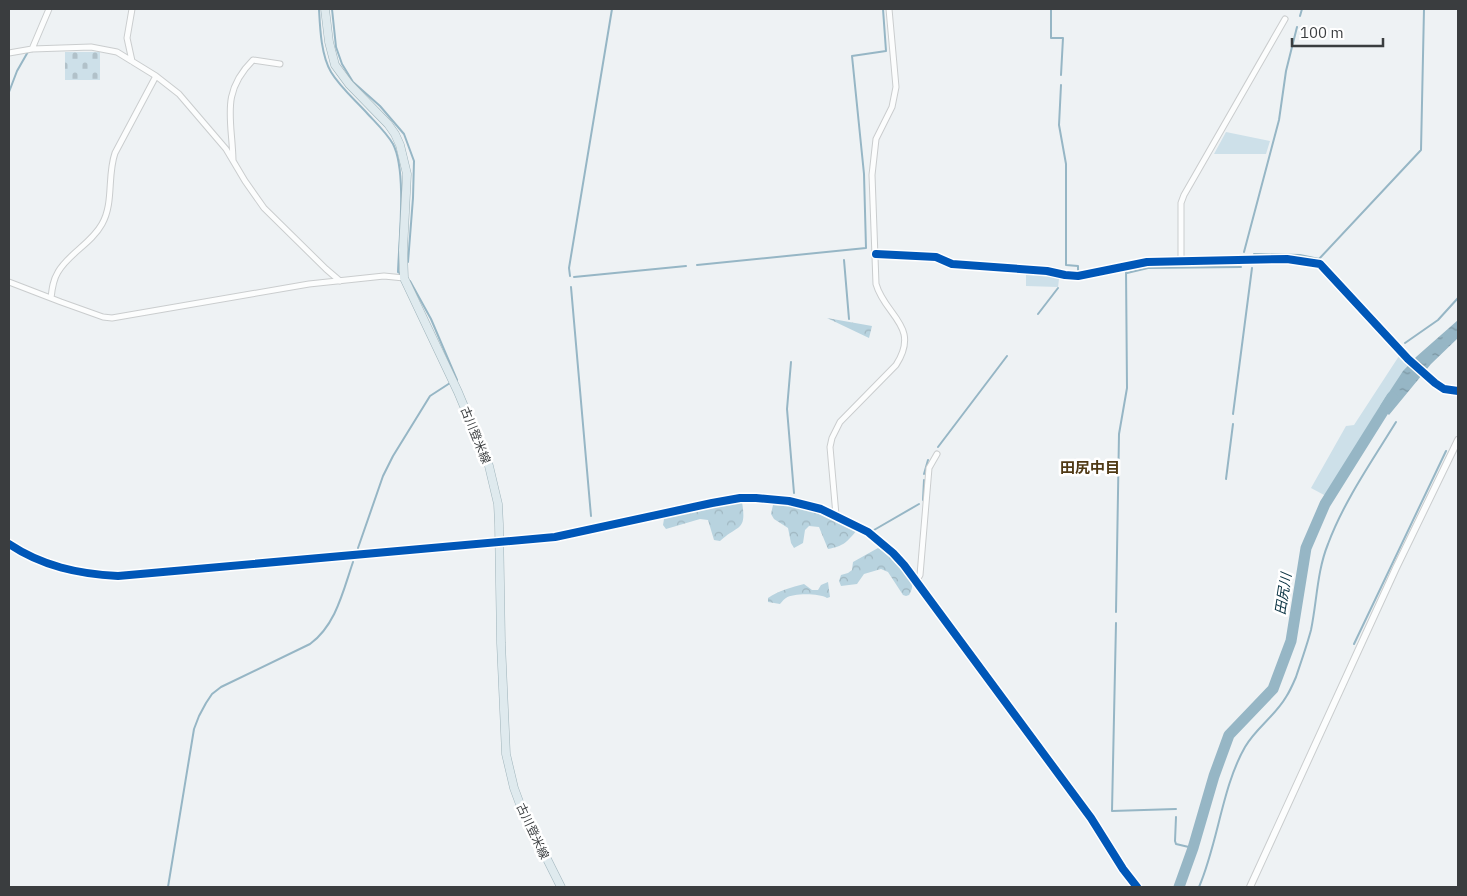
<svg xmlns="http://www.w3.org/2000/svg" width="1467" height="896" viewBox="0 0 1467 896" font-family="'IBM Plex Sans','Noto Sans JP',sans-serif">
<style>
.grass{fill:#cde0e9}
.forest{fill:url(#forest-crowns)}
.cemetery{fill:url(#cemetery-stones)}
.water{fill:url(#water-ripples)}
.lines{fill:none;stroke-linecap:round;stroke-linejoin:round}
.stream{stroke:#96b6c5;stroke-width:2}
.river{stroke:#96b6c5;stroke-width:11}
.minor-casing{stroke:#cacdce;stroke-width:7}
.tertiary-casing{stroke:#cacdce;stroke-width:8}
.primary-casing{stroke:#9eb3ba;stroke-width:9}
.minor{stroke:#fcfdfd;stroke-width:5}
.tertiary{stroke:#fcfdfd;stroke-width:6}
.primary{stroke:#dfeaee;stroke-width:8}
.cycleway-casing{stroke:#fff;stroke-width:11}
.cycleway{stroke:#0057b8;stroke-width:8}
.labels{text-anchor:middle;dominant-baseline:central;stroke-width:5;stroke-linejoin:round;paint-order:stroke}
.street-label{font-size:12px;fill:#3a3d3f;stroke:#fff}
.water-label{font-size:14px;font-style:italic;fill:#042e3e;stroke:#fff}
.quarter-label{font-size:15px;font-weight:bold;fill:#503a15;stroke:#fff}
</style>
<defs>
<pattern id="forest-crowns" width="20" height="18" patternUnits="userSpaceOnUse" patternTransform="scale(1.25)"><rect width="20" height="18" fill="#b8d3df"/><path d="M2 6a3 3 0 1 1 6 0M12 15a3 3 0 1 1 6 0" fill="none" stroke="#9fb6c0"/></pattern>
<pattern id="cemetery-stones" width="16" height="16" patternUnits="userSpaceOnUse" patternTransform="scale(1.25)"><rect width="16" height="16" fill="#cde0e9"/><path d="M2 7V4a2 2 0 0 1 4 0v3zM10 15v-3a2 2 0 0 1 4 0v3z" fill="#b1c1c9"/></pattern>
<pattern id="water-ripples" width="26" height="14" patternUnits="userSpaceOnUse" patternTransform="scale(1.25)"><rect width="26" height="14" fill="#96b6c5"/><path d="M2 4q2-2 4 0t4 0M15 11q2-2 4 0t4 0" fill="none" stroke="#7b95a1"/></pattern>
</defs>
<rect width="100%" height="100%" fill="#eef2f4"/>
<path class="grass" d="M 1226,132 L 1270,141 L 1266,154 L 1214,154 Z
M 1026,272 L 1051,276 L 1059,279 L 1058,287 L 1026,286 Z
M 1399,356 L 1409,364 L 1380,406 L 1326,496 L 1311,488 L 1346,426 L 1354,425 Z"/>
<path class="forest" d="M 827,318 L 872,326 L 869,338 Z
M 734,502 L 742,502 C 747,532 738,524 720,541 L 714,540 L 708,520 L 700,519 L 666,529 L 663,525 L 664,519 L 671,515 Z
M 773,505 L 802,507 L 857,530 C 847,542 844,546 828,549 L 819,527 L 809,526 L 805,530 L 803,543 L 794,548 L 791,543 L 788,528 L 774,519 L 771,514 Z
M 878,548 C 887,553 913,576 912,587 C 912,589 910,594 909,595 L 906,596 L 903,595 L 888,572 L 881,569 L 864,574 L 857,584 L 841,586 L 839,581 L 841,575 L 848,573 L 852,570 L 853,562 Z
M 828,582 L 830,597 L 827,598 C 819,593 793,593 786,598 C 784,599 781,603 780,604 L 768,602 L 768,598 C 778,591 792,587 804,584 L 812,590 L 818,590 L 821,585 Z"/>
<path class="cemetery" d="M 65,52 L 100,52 L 100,80 L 65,80 Z"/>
<path class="water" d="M 1458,320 L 1458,338 L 1431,364 L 1389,415 L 1380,406 L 1403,371 L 1416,357 Z"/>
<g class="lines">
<path class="stream" d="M 319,9 C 320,28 321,55 331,72 C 340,87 354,99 366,112 C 375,122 386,132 393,144 C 407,171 399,240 398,272 L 400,273
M 332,9 L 336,47 L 342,64 L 353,82 L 380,106 L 404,134 L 414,161 L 413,198 L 408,262
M 1051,9 L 1051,38 L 1063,38 L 1061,75
M 1300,16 L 1302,9
M 1061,85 L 1059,125 L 1066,164 L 1066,265 L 1078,266 L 1078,270
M 9,92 L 17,71 L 29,50
M 1244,252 L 1279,120 L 1286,71 L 1297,27
M 1254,254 L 1300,255 L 1319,259 L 1421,150 L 1424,9
M 844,260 L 849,319
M 697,265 L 866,248 L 864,174 L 852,56 L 886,51 L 883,9
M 1127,273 L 1148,268 L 1241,267
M 570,276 L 569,268 L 612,9
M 574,277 L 686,266
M 1081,277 L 1081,279 L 1119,270
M 410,281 L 431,319 L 457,380 L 454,381
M 571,287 L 591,516
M 1038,314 L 1058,288
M 1405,343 L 1438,320 L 1458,298
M 791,362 L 787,409 L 794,493
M 1233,414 L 1252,268
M 938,447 L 1007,356
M 924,474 L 928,460
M 1226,479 L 1233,424
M 923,500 L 924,480
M 874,530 L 919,504
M 358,548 L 383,476 L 393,456 L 430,396 L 450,383
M 1116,612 L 1119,434 L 1127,388 L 1126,269
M 1116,623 L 1112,811 L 1176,809
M 1354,644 L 1446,451
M 1176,817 L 1175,841 L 1176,844 L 1193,848
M 168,887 L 194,729 L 199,716 L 206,703 L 212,694 L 221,687 L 310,644 C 336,625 343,591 353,562
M 1199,887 C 1218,843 1222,787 1245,747 C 1256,728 1275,716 1286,697 C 1290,691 1293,684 1296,677 C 1301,662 1307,645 1311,630 C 1317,601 1317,571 1328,544 C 1344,501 1372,461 1396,422"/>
<path class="river" d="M 1179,887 L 1193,848 L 1214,776 L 1229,735 L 1273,689 L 1291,641 L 1306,548 L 1325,504 L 1392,397"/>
<g class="minor-casing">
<path id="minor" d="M 132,9 L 127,38 L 132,61
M 32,49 L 49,9
M 9,53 L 32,49 L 91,47 L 117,52 L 156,76 L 179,94 L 226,149 L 245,181 L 264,208 L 326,269 L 340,281
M 233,160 C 232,119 220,93 253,60 L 280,64
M 876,254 L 936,257 L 952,264 L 1047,271 L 1065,275 L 1078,276 L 1147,262 L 1287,259 L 1320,264 L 1408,359 L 1435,383 L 1444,389 L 1458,391
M 1181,262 L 1181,203 L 1184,195 L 1285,19
M 9,282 L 61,302 L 103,317 L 112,318 L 309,284 L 384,276 L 404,278
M 51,298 C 52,289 53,280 58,272 C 69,253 91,244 102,224 C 114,203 107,176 115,153 L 156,76
M 836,515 L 830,447 L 832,438 L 840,422 L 896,365 C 921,326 885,316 876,284 L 872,175 L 876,139 L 892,107 L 896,87 L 889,9
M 916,581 L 920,575 L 929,468 L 937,454"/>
</g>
<g class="tertiary-casing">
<path id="tertiary" d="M 9,544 C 42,566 78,574 118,576 L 555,537 L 712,503 L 740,498 L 756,498 L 789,501 L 821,509 L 868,532 L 893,553 L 904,565 L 1091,818 L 1123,869 L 1137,887
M 1250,887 L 1396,568 L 1458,440"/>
</g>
<g class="primary-casing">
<path id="primary" d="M 325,9 L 329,42 L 335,65 L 349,84 L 388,124 L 395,134 L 400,145 L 407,174 L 403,250 L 404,278 L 458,392 L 489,466 L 498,504 L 499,524 L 501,643 L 506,754 L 514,788 L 521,807 L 561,887"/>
</g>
<use href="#minor" class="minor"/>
<use href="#tertiary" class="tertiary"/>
<use href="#primary" class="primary"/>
<g class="cycleway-casing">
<path id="cycleway" d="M 876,254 L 936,257 L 952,264 L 1047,271 L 1065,275 L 1078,276 L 1147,262 L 1287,259 L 1320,264 L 1408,359 L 1435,383 L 1444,389 L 1458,391
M 9,544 C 42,566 78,574 118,576 L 555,537 L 712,503 L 740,498 L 756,498 L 789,501 L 821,509 L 868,532 L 893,553 L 904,565 L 1091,818 L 1123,869 L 1137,887"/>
</g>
<use href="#cycleway" class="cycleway"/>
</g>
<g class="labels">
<g class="street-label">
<text transform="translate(476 435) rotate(68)">古川登米線</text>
<text transform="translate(533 831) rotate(65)">古川登米線</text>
</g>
<g class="water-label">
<text transform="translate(1283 594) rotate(-81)">田尻川</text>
</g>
<g class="quarter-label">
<text x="1090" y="467">田尻中目</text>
</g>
</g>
<rect width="1467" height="896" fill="none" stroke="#3a3d3f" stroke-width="20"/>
<path d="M1292 38v8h91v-8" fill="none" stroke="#3a3d3f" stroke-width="2.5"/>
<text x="1300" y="38" font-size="15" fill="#3a3d3f" stroke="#ffffff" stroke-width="4" paint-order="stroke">100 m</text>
</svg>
